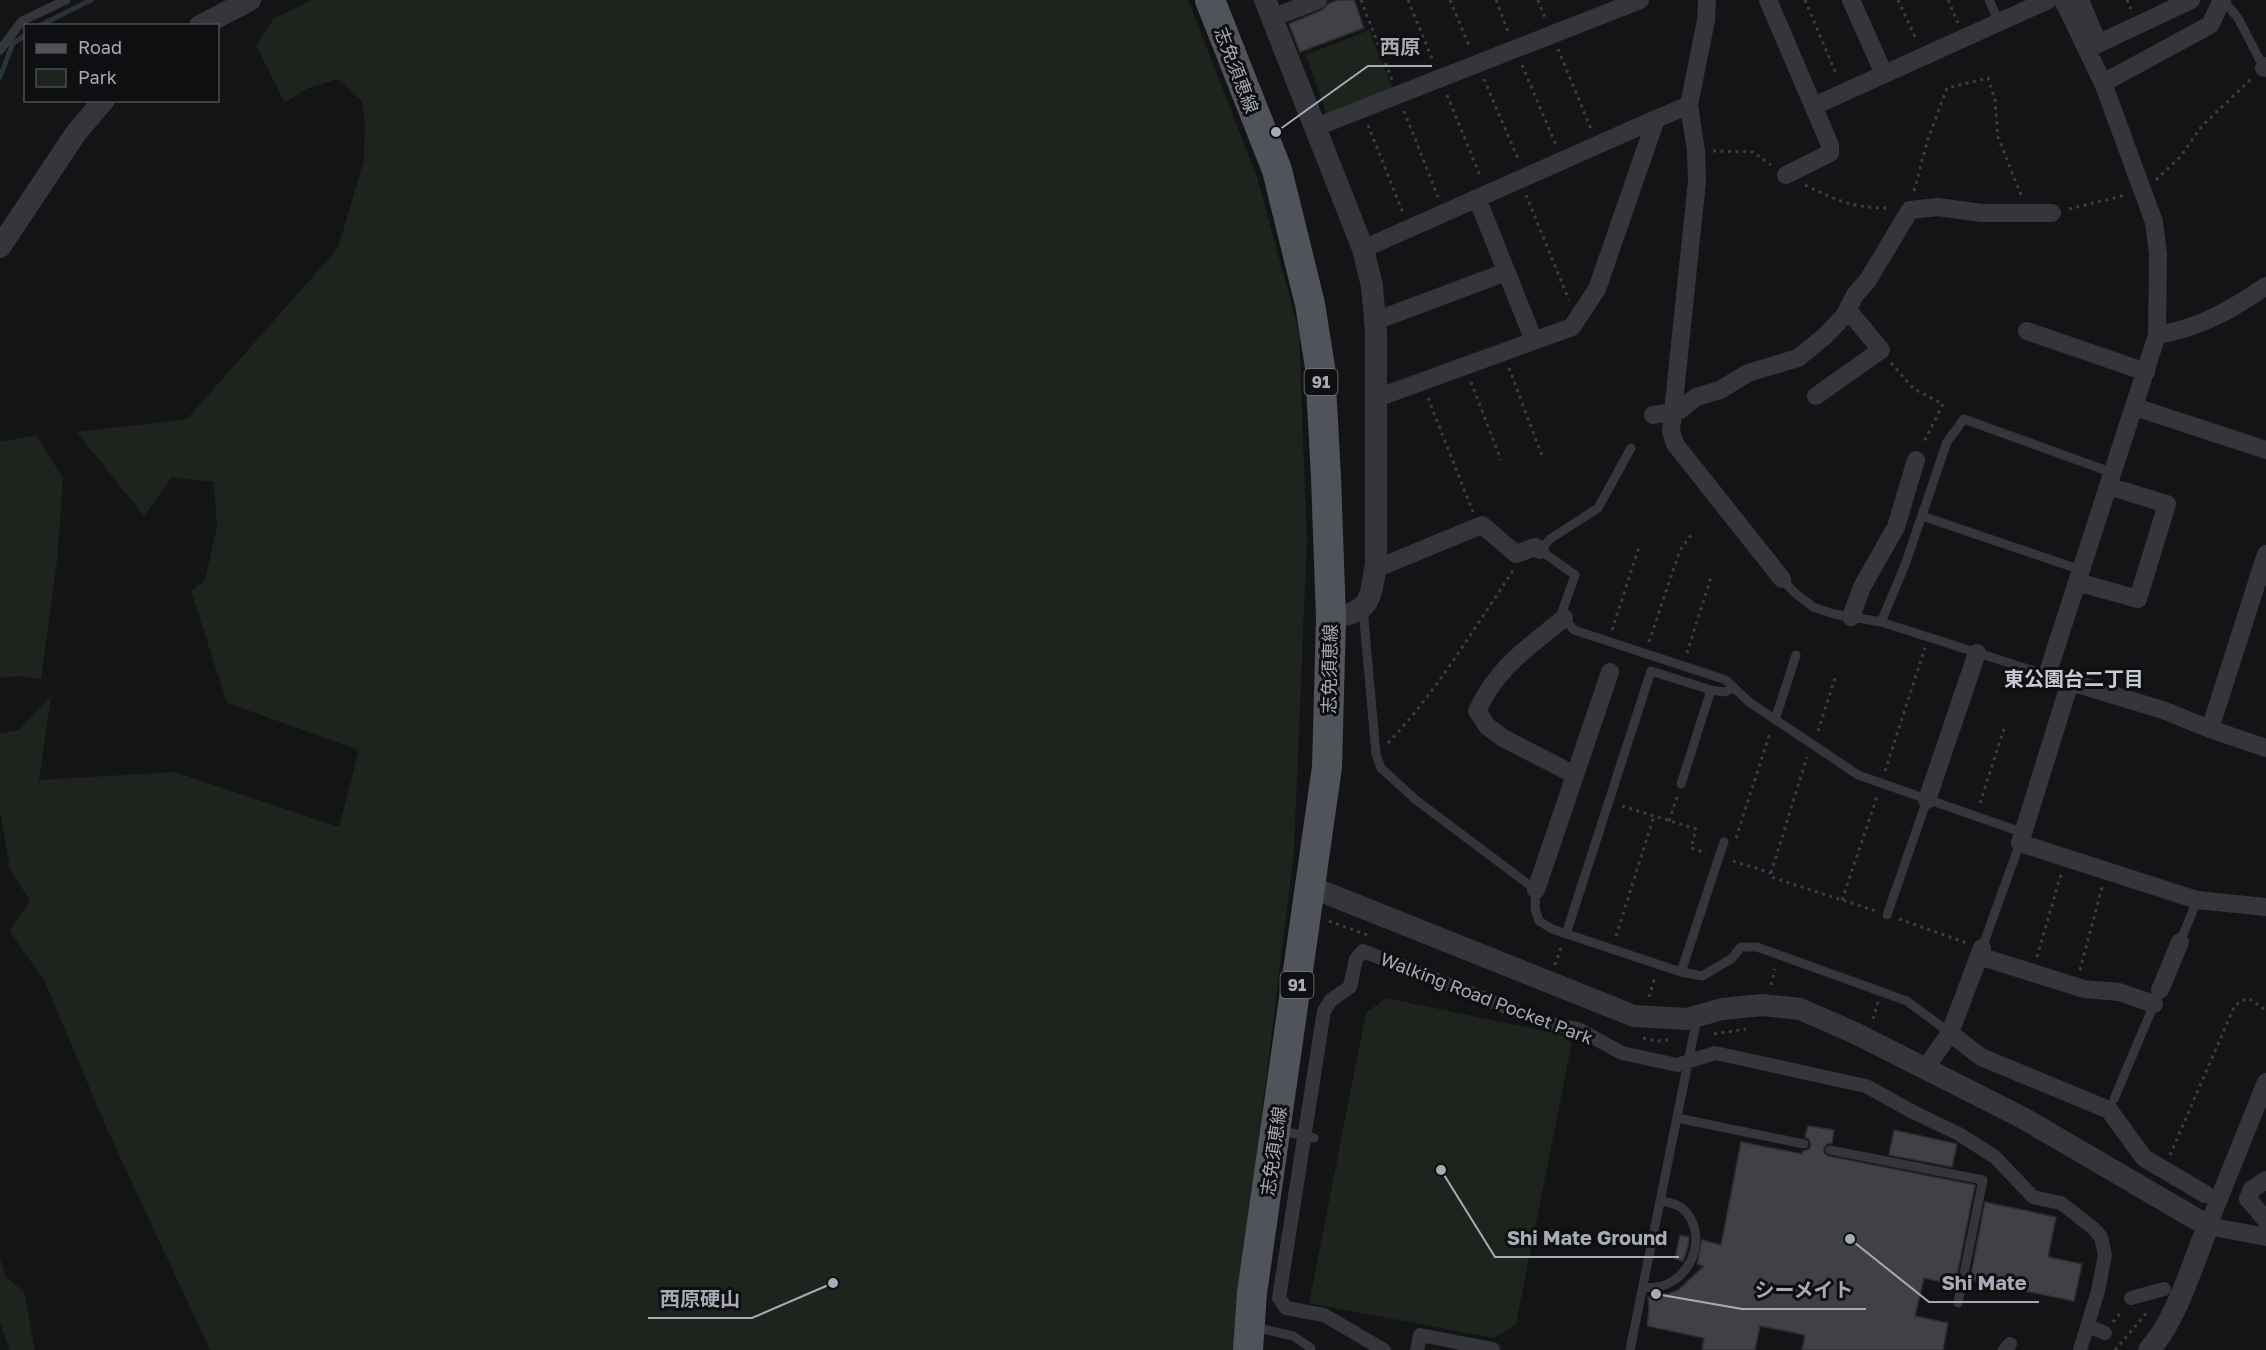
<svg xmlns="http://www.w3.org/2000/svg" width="2266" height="1350" viewBox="0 0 2266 1350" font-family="'Golos Text','Noto Sans JP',sans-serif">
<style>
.green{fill:#1c241d}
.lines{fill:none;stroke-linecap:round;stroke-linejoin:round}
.stream{stroke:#2b333a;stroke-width:5}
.building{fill:#404146;stroke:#2e2e32;stroke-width:1.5}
.path{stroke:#3b3d42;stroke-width:3;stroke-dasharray:3 4.5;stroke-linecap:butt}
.service{stroke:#35363b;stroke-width:9}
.pedestrian{stroke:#35363b;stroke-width:14}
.minor{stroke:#35363b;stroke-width:18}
.tertiary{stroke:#35363b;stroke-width:22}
.primary{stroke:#51535a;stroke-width:30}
.labels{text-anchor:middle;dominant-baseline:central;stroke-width:6;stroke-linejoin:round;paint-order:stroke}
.shield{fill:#0f0f11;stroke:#797c84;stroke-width:1.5}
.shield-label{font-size:16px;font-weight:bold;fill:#a6abb6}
.street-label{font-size:18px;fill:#a6abb6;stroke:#0f0f11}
.neighbourhood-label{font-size:20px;font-weight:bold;fill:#c7cad2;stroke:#0f0f11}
.leader{fill:none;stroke:#a6abb6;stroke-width:2}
.callout-dot{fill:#a6abb6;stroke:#0f0f11;stroke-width:2}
.callout-label{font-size:20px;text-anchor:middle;font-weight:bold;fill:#a6abb6;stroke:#0f0f11;stroke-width:6;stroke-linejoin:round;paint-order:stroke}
</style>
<rect width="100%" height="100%" fill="#141416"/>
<path class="green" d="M 312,0 L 1188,0 L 1257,177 L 1299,332 L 1307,540 L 1294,851 L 1233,1350 L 210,1350 L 107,1129 L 44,980 L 9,931 L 30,901 L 10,869 L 0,811 L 0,734 L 18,730 L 51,696 L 39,780 L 175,772 L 339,827 L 359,750 L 227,703 L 191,591 L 205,580 L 217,526 L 214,482 L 172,477 L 144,516 L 77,432 L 187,419 L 338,248 L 364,159 L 365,121 L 361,100 L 338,79 L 308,88 L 285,103 L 256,45 L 274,18 Z
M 1369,30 L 1394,92 L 1327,116 L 1306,55 Z
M 36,435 L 63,478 L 57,562 L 41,679 L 18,676 L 0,678 L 0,442 Z
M 1386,998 L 1573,1037 L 1516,1324 L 1494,1338 L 1309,1303 L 1366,1013 Z
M 0,1257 L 5,1276 L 24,1292 L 35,1350 L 9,1350 L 0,1321 Z"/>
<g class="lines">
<path class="stream" d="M 39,26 L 91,0
M 0,77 L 13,43 L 26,35"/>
</g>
<path class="building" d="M 1338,0 L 1354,0 L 1364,28 L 1300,52 L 1289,24 L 1322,10 L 1328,4 Z
M 1808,1126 L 1834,1130 L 1832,1143 L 1827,1144 L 1824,1148 L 1824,1153 L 1828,1156 L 1975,1185 L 1955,1285 L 1924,1278 L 1915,1316 L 1948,1323 L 1943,1350 L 1802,1350 L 1805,1335 L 1760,1326 L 1755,1350 L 1702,1350 L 1704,1338 L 1647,1326 L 1649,1310 L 1648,1297 L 1670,1293 L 1678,1290 L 1704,1266 L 1697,1264 L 1702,1240 L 1721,1245 L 1741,1142 L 1802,1154 L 1803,1151 L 1809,1149 L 1811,1145 L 1809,1139 L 1805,1137 Z
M 1894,1130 L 1957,1144 L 1952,1167 L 1889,1155 Z
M 1985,1202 L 2056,1217 L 2048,1257 L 2082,1264 L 2074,1301 L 1970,1280 Z
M 1680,1235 L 1689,1237 L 1688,1246 L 1683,1261 L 1675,1259 Z"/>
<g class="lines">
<path class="path" d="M 1361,0 L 1392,80
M 1408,0 L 1433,61
M 1450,0 L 1470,48
M 1496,0 L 1509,34
M 1538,0 L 1545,18
M 1805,0 L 1837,76
M 1898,0 L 1917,41
M 1948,0 L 1958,23
M 2127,0 L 2131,9
M 1558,49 L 1591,129
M 1522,65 L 1556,145
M 1484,79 L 1519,161
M 1447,95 L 1481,178
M 1404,111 L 1438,197
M 1368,125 L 1403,213
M 1713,151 L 1753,152 L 1771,165
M 2156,180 L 2180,157 L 2202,126 L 2252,78
M 1805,185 C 1837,201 1853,208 1890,208
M 1914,191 L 1927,142 L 1947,88 L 1988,78 L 1995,100 L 1998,137 L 2021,195
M 1526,195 L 1569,300
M 2069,209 L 2126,195
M 1891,363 L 1914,389 L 1943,404 L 1923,444
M 1509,368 L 1542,456
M 1471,382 L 1501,460
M 1428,398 L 1473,512
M 1612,630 L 1639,547
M 1649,642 L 1680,550 L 1692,534
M 1687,653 L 1712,574
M 1818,731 L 1835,678
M 1388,743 C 1436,693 1474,628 1513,571
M 1885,771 L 1925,648
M 1980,803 L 2005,726
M 1622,806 L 1696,829 L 1691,848 L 1706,853
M 1669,821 L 1677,797
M 1736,838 L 1770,733
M 1733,861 L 1771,873 L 1771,877 L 1876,911
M 1771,873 L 1807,757
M 1842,900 L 1878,794
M 1899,919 L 1967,943
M 1329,921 L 1367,935
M 1616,936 L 1654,816
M 2037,957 L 2061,874
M 1555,965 L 1562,945
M 2080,970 L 2102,887
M 1771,985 L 1775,969
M 1649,997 L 1655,977
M 1873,1019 L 1878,1002
M 1714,1034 L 1746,1029
M 1643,1038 L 1657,1041 L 1669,1040
M 2170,1155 L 2235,1005 L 2248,998 L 2266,1010
M 2113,1322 L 2122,1311
M 2115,1350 L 2149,1310"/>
<path class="service" d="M 1989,0 L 1999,22
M 2223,0 L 2238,18 L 2265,70
M 0,50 L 22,21 L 66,0
M 1631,448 L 1598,508 L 1550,539 L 1540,550 L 1575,575 L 1561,615 L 1574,630 L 1726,680 L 1749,702 L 1858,775 L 2024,833
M 1922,516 L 2081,570
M 1782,579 L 1794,592 L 1813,607 L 1834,614 L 1881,622 L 2047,675
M 1363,609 L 1376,754 L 1381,768 L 1416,800 L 1536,890 L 1535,909 L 1539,921 L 1552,929 L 1681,972 L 1702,976 L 1731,959 L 1741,947 L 1757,947 L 1907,1001 L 1950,1033
M 1881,622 L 1905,565 L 1947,442 L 1964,419 L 2113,473
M 1775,720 L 1796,655
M 1681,784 L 1711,690
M 1887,915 L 1927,800
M 1566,934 L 1651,671 L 1711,690 L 1725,692 L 1734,688
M 2180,942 L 2194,908
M 1982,948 L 2020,843
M 1681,972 L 1724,842
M 2114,1099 L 2155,1002
M 1677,1118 L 1804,1144
M 1278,1130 L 1314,1138
M 1830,1150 L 1983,1180 L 1958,1303
M 1643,1287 C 1688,1294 1713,1235 1682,1208 C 1676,1203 1667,1202 1660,1201
M 1255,1327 L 1293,1336 L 1311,1348
M 1630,1350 L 1697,1018"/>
<path class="pedestrian" d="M 2131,1298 L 2164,1289
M 2088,1326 L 2105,1333
M 1384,1350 L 1324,1315 L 1286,1308 L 1279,1298 L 1324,1011 L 1331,1000 L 1350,987 L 1356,959 L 1363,951 L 1547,1023 L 1578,1029 L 1622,1053 L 1677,1065 L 1715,1053 L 1866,1086 L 1913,1112 L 1959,1134 L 1995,1157 L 2033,1197 L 2061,1203 L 2093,1228 L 2101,1237 L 2105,1255 L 2098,1291 L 2080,1350
M 1417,1350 L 1420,1335 L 1493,1349
M 2005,1350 L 2010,1344"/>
<path class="minor" d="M 1707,0 L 1706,20 L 1689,105 L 1696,151 L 1697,181 L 1671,431 L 1675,444 L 1782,579
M 1768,0 L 1830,145 L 1830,153 L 1786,175
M 1851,0 L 1884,74
M 2063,0 L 2103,83
M 2080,0 L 2098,43
M 2222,0 L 2210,25 L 2103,83 L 2154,222 L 2158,254 L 2157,335 L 2047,675 L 2163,710 L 2210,729 L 2266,748
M 1272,18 L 1318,0
M 2087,49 L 2191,0
M 2264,68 L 2266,66
M 1814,106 L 2048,0
M 1316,127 L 1640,0
M 1477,198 L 1534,341
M 1363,249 L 1656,119
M 1375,321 L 1506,272
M 2027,331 L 2146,372
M 2157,335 C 2200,328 2231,310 2266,286
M 1816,396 L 1881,350 L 1848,310
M 1374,399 L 1572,327 L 1597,289 L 1656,119 L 1689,105
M 2135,407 L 2266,450
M 1653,415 L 1680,410 L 1696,397 L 1720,390 L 1748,373 L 1798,358 L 1825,336 L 1844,316 L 1855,295 L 1868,280 L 1910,210 L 1938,207 L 1982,213 L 2052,213
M 1376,563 L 1385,565 L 1482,525 L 1516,554 L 1535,547 L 1540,550
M 2077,582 L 2138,599 L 2167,504 L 2108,486
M 1851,617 L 1862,587 L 1896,527 L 1916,460
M 1564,618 C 1527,649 1498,666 1477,711 L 1487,726 L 1503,738 L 1575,775
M 2070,682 L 2020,843 L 2197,900 L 2266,907
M 2210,729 L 2266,554
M 1927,800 L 1977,653
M 1536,890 L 1610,672
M 1979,956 L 2084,989 L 2119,992 L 2154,1004
M 2160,990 L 2180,942
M 1950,1033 L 1981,1057 L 2109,1110 L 2144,1158 L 2205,1194
M 1925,1069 L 1950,1033 L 1982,948
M 2266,1082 L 2208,1226 L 2266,1237
M 2266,1180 L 2252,1189 L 2248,1199 L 2266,1220"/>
<path class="tertiary" d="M 1265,0 L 1363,249 L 1372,286 L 1376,332 L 1376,563 C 1370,601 1371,612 1331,618
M 200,26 L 250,0
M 0,247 L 76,133 L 104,100
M 1311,887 L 1634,1016 L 1687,1019 L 1722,1009 L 1762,1005 L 1800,1009 L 1855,1033 L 2023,1118 L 2208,1226 C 2192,1265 2177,1319 2149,1350"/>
<path class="primary" d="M 1210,0 L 1277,170 L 1310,304 L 1320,367 L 1326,477 L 1331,618 L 1327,767 L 1252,1293 L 1248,1350"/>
</g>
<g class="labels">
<g class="shield">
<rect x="1304.5" y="369" width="33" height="26" rx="4.5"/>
<rect x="1280.5" y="972" width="33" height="26" rx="4.5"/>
</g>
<g class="shield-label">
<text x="1321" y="382">91</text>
<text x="1297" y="985">91</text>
</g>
<g class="street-label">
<text transform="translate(1237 70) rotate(69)">志免須恵線</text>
<text transform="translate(1329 669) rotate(-89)">志免須恵線</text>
<text transform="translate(1487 998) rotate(21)">Walking Road Pocket Park</text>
<text transform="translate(1273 1151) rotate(-82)">志免須恵線</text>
</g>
<g class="neighbourhood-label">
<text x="2074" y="678">東公園台二丁目</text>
</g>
</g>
<path class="leader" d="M1276 132L1368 66H1432M1441 1170L1495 1257H1679M1850 1239L1929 1302H2039M1656 1294L1742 1309H1866M833 1283L752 1318H648"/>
<g class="callout-dot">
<circle cx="1276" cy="132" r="6"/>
<circle cx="1441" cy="1170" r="6"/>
<circle cx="1850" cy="1239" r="6"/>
<circle cx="1656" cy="1294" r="6"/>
<circle cx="833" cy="1283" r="6"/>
</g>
<g class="callout-label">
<text x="1400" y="54">西原</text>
<text x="1587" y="1245">Shi Mate Ground</text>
<text x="1984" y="1290">Shi Mate</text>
<text x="1804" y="1297">シーメイト</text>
<text x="700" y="1306">西原硬山</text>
</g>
<rect x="24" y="24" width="195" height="78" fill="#0f0f11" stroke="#4b4d53" stroke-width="1.5"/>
<rect x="36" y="44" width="30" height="9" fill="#51535a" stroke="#4b4d53" stroke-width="1.5"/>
<text x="78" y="54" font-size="18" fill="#a6abb6">Road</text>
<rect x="36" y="69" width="30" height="18" fill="#1c241d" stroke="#4b4d53" stroke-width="1.5"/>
<text x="78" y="84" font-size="18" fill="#a6abb6">Park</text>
</svg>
